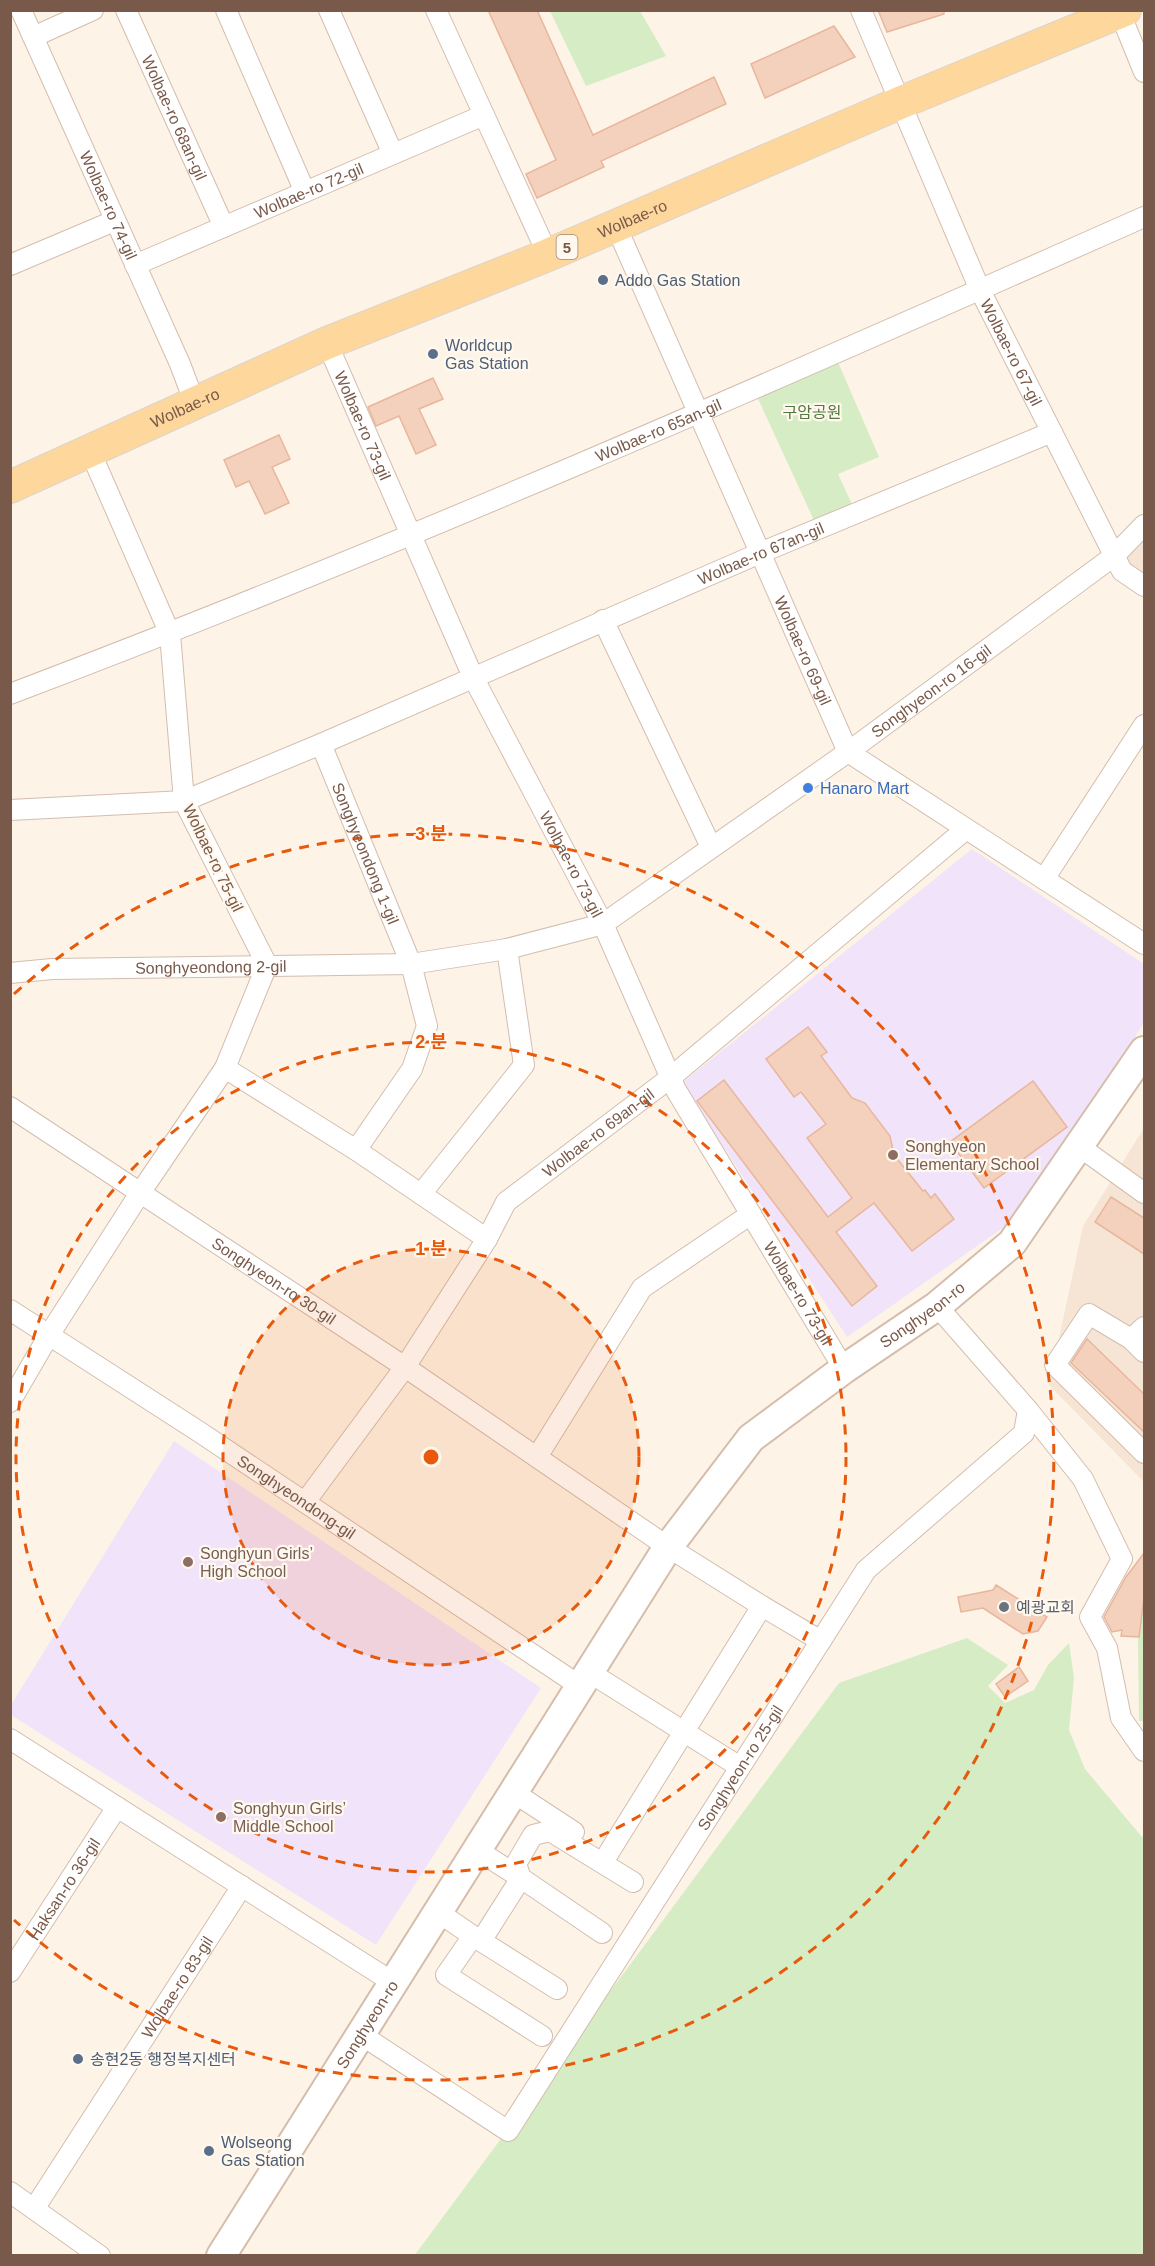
<svg xmlns="http://www.w3.org/2000/svg" width="1155" height="2266" viewBox="0 0 1155 2266" font-family="Arial,'Noto Sans KR',sans-serif">
<style>
.residential{fill:#f6e5d5}
.education{fill:#f1e3fa}
.green{fill:#d6ecc4}
.building{fill:#f4d1bd;stroke:#e8b69c;stroke-width:1.5}
.lines{fill:none;stroke-linecap:round;stroke-linejoin:round}
.minor-casing{stroke:#d3bdae;stroke-width:22}
.secondary-casing{stroke:#d6bdab;stroke-width:32}
.primary-casing{stroke:#dcd4d0;stroke-width:34}
.minor{stroke:#fff;stroke-width:20}
.secondary{stroke:#fff;stroke-width:28}
.primary{stroke:#fed79d;stroke-width:32}
.ring{fill:none;stroke:#e8590c;stroke-width:3;stroke-dasharray:10 8}
.service-dot{fill:#5c6f8a;stroke:#fff8ee;stroke-width:2}
.shop-dot{fill:#3f7fe0;stroke:#fff8ee;stroke-width:2}
.education-dot{fill:#8d6e63;stroke:#fff8ee;stroke-width:2}
.worship-dot{fill:#6b7280;stroke:#fff8ee;stroke-width:2}
.labels{text-anchor:middle;dominant-baseline:central;stroke-width:4.5;stroke-linejoin:round;paint-order:stroke}
.shield{fill:#fff8ee;stroke:#a1897a;stroke-width:1.5}
.shield-label{font-size:15px;font-weight:bold;fill:#795949}
.street-label{font-size:16px;fill:#795949;stroke:#fff8ee}
.service-label{font-size:16px;fill:#4e5e75;stroke:#fff8ee;text-anchor:start}
.park-label{font-size:16px;fill:#52793e;stroke:#fff8ee}
.shop-label{font-size:16px;fill:#366cbe;stroke:#fff8ee;text-anchor:start}
.education-label{font-size:16px;fill:#785e54;stroke:#fff8ee;text-anchor:start}
.worship-label{font-size:16px;fill:#5b616d;stroke:#fff8ee;text-anchor:start}
.centre{fill:#e8590c;stroke:#fff8ee;stroke-width:3}
.ring-label{font-size:18px;text-anchor:middle;font-weight:bold;fill:#e8590c;stroke:#fff8ee;stroke-width:4.5;stroke-linejoin:round;paint-order:stroke}
</style>
<rect width="100%" height="100%" fill="#fdf4e7"/>
<path class="residential" d="M 1144,525 L 1144,586 L 1114,556 Z
M 1144,1128 L 1144,1482 L 1049,1385 L 1083,1226 Z"/>
<path class="education" d="M 972,849 L 1144,964 L 1144,1022 L 1107,1084 L 1007,1225 L 847,1337 L 682,1083 Z
M 174,1441 L 541,1688 L 376,1945 L 11,1715 L 11,1705 Z"/>
<path class="green" d="M 550,11 L 640,11 L 666,56 L 586,86 Z
M 834,353 L 879,457 L 838,474 L 856,513 L 818,529 L 753,388 Z
M 1144,1598 L 1144,1721 L 1139,1721 L 1138,1641 Z
M 967,1638 L 1008,1665 L 988,1686 L 1005,1703 L 1034,1690 L 1048,1665 L 1069,1643 L 1074,1678 L 1069,1730 L 1085,1769 L 1142,1837 L 1144,1835 L 1144,2255 L 414,2256 L 839,1683 Z"/>
<path class="building" d="M 488,10 L 537,10 L 593,135 L 714,77 L 726,104 L 601,161 L 604,167 L 537,198 L 526,174 L 556,160 Z
M 878,10 L 944,10 L 944,14 L 887,32 Z
M 834,26 L 855,57 L 765,98 L 751,64 Z
M 433,378 L 443,399 L 419,409 L 436,445 L 416,454 L 399,416 L 376,426 L 368,407 Z
M 279,435 L 290,459 L 272,467 L 289,503 L 265,514 L 249,481 L 236,487 L 224,460 Z
M 808,1027 L 827,1052 L 821,1056 L 852,1098 L 865,1103 L 890,1136 L 894,1155 L 923,1191 L 925,1190 L 931,1198 L 935,1194 L 954,1219 L 912,1251 L 874,1203 L 836,1232 L 877,1286 L 852,1306 L 697,1101 L 724,1080 L 828,1217 L 852,1198 L 807,1138 L 826,1124 L 801,1092 L 794,1097 L 766,1059 Z
M 1033,1081 L 1067,1127 L 984,1188 L 950,1142 Z
M 1111,1197 L 1144,1218 L 1144,1254 L 1095,1222 Z
M 1087,1339 L 1144,1394 L 1144,1432 L 1071,1363 Z
M 1144,1553 L 1144,1598 L 1139,1637 L 1121,1636 L 1122,1630 L 1112,1632 L 1104,1617 L 1126,1577 Z
M 996,1585 L 1047,1617 L 1038,1631 L 1023,1634 L 983,1608 L 961,1612 L 958,1597 L 993,1590 Z
M 1019,1667 L 1028,1681 L 1005,1697 L 996,1684 Z"/>
<g class="lines">
<g class="minor-casing">
<g id="minor">
<path id="s1" d="M 21,10 L 180,364 L 194,401"/>
<path id="s2" d="M 126,10 L 224,227"/>
<path d="M 226,10 L 305,192"/>
<path d="M 329,10 L 393,154"/>
<path d="M 436,10 L 548,255"/>
<path id="s3" d="M 861,10 L 980,290 L 1122,571 L 1144,586"/>
<path d="M 1120,13 L 1144,72"/>
<path d="M 33,37 L 93,10"/>
<path id="s4" d="M 616,226 L 848,752 L 1144,944"/>
<path d="M 10,265 L 114,221"/>
<path id="s5" d="M 135,265 L 484,115"/>
<path id="s6" d="M 327,343 L 473,677 L 603,924 L 676,1090 L 844,1369"/>
<path d="M 603,620 L 711,847"/>
<path id="s7" d="M 10,694 C 394,549 770,383 1144,217"/>
<path id="s8" d="M 321,744 L 411,964 L 427,1026 L 412,1069 L 356,1150"/>
<path id="s9" d="M 10,810 L 184,801 L 321,744 L 760,553 L 1052,432"/>
<path d="M 1044,879 L 1144,725"/>
<path id="s10" d="M 10,973 L 52,969 L 411,964 L 507,949 L 603,924 L 848,752 L 1114,556 L 1144,525"/>
<path d="M 225,1068 L 356,1150 L 487,1239"/>
<path id="s11" d="M 10,1107 L 405,1367 L 668,1547 L 762,1606"/>
<path d="M 1080,1147 L 1144,1193"/>
<path d="M 421,1194 L 524,1065 L 507,949"/>
<path id="s12" d="M 10,1310 L 198,1431 L 580,1686"/>
<path d="M 1144,1327 L 1131,1339 L 1144,1352"/>
<path d="M 1131,1339 L 1089,1314 L 1055,1365 L 1144,1453"/>
<path d="M 10,1402 L 49,1335 L 140,1193 L 225,1068 L 267,965 L 184,801 L 170,634 L 90,451"/>
<path d="M 1028,1410 L 1083,1479 L 1122,1559 L 1090,1617 L 1107,1648 L 1121,1718 L 1144,1751"/>
<path d="M 537,1457 L 642,1288 L 751,1214"/>
<path id="s13" d="M 305,1502 L 405,1367 L 487,1239 L 506,1202 L 670,1078 L 966,829"/>
<path d="M 589,1672 L 740,1767"/>
<path d="M 10,1739 L 394,1983"/>
<path d="M 513,1792 L 574,1832"/>
<path d="M 477,1850 L 521,1878 L 481,1941"/>
<path d="M 608,1854 L 762,1606 L 821,1641"/>
<path d="M 438,1912 L 473,1936 L 446,1975 L 542,2036"/>
<path d="M 602,1933 L 521,1878 L 516,1864 L 533,1835 L 550,1831 L 633,1882"/>
<path d="M 473,1936 L 557,1989"/>
<path id="s14" d="M 10,1972 L 117,1807"/>
<path id="s15" d="M 360,2034 L 508,2131 L 866,1570 L 1024,1433 L 1028,1410 L 937,1306"/>
<path d="M 10,2192 L 100,2256"/>
<path id="s16" d="M 34,2209 L 242,1886"/>
</g>
</g>
<g class="secondary-casing">
<g id="secondary">
<path id="s17" d="M 221,2256 L 668,1547 L 751,1438 L 844,1369 L 937,1306 L 1012,1243 L 1144,1051"/>
</g>
</g>
<g class="primary-casing">
<g id="primary">
<path id="s18" d="M 10,487 L 327,343 L 548,255 L 902,102 L 1125,10"/>
</g>
</g>
<use href="#minor" class="minor"/>
<use href="#secondary" class="secondary"/>
<use href="#primary" class="primary"/>
</g>
<circle cx="431" cy="1457" r="208" fill="#e8590c" fill-opacity=".12"/>
<g class="ring">
<circle cx="431" cy="1457" r="208"/>
<circle cx="431" cy="1457" r="415"/>
<path d="M14 994A623 623 0 1 1 14 1920"/>
</g>
<g class="service-dot">
<circle cx="603" cy="280" r="6"/>
<circle cx="433" cy="354" r="6"/>
<circle cx="78" cy="2059" r="6"/>
<circle cx="209" cy="2151" r="6"/>
</g>
<circle class="shop-dot" cx="808" cy="788" r="6"/>
<g class="education-dot">
<circle cx="893" cy="1155" r="6"/>
<circle cx="188" cy="1562" r="6"/>
<circle cx="221" cy="1817" r="6"/>
</g>
<circle class="worship-dot" cx="1004" cy="1607" r="6"/>
<g class="labels">
<rect class="shield" x="556.5" y="235" width="21" height="24" rx="4.5"/>
<g class="shield-label">
<text x="567" y="247">5</text>
</g>
<g class="street-label">
<text stroke="none"><textPath href="#s2" startOffset="118">Wolbae-ro 68an-gil</textPath></text>
<text stroke="none"><textPath href="#s5" startOffset="189">Wolbae-ro 72-gil</textPath></text>
<text stroke="none"><textPath href="#s1" startOffset="214">Wolbae-ro 74-gil</textPath></text>
<text stroke="none"><textPath href="#s18" startOffset="678">Wolbae-ro</textPath></text>
<text stroke="none"><textPath href="#s3" startOffset="374">Wolbae-ro 67-gil</textPath></text>
<text stroke="none"><textPath href="#s18" startOffset="192">Wolbae-ro</textPath></text>
<text stroke="none"><textPath href="#s6" startOffset="90">Wolbae-ro 73-gil</textPath></text>
<text stroke="none"><textPath href="#s7" startOffset="700">Wolbae-ro 65an-gil</textPath></text>
<text stroke="none"><textPath href="#s9" startOffset="802">Wolbae-ro 67an-gil</textPath></text>
<text stroke="none"><textPath href="#s4" startOffset="464">Wolbae-ro 69-gil</textPath></text>
<text stroke="none"><textPath href="#s10" startOffset="1000">Songhyeon-ro 16-gil</textPath></text>
<text stroke="none"><textPath href="#s8" startOffset="118">Songhyeondong 1-gil</textPath></text>
<text transform="translate(213 858) rotate(64)">Wolbae-ro 75-gil</text>
<text stroke="none"><textPath href="#s6" startOffset="576">Wolbae-ro 73-gil</textPath></text>
<text stroke="none"><textPath href="#s10" startOffset="201">Songhyeondong 2-gil</textPath></text>
<text stroke="none"><textPath href="#s13" startOffset="477">Wolbae-ro 69an-gil</textPath></text>
<text stroke="none"><textPath href="#s11" startOffset="316">Songhyeon-ro 30-gil</textPath></text>
<text stroke="none"><textPath href="#s6" startOffset="1062">Wolbae-ro 73-gil</textPath></text>
<text stroke="none"><textPath href="#s17" startOffset="1186">Songhyeon-ro</textPath></text>
<text stroke="none"><textPath href="#s12" startOffset="342">Songhyeondong-gil</textPath></text>
<text stroke="none"><textPath href="#s15" startOffset="608">Songhyeon-ro 25-gil</textPath></text>
<text stroke="none"><textPath href="#s14" startOffset="99">Haksan-ro 36-gil</textPath></text>
<text stroke="none"><textPath href="#s16" startOffset="264">Wolbae-ro 83-gil</textPath></text>
<text stroke="none"><textPath href="#s17" startOffset="274">Songhyeon-ro</textPath></text>
</g>
<g class="service-label">
<text x="615" y="280">Addo Gas Station</text>
<text x="445" y="345">Worldcup<tspan x="445" dy="18">Gas Station</tspan></text>
<text x="90" y="2059">송현2동 행정복지센터</text>
<text x="221" y="2142">Wolseong<tspan x="221" dy="18">Gas Station</tspan></text>
</g>
<g class="park-label">
<text x="812" y="412">구암공원</text>
</g>
<g class="shop-label">
<text x="820" y="788">Hanaro Mart</text>
</g>
<g class="education-label">
<text x="905" y="1146">Songhyeon<tspan x="905" dy="18">Elementary School</tspan></text>
<text x="200" y="1553">Songhyun Girls’<tspan x="200" dy="18">High School</tspan></text>
<text x="233" y="1808">Songhyun Girls’<tspan x="233" dy="18">Middle School</tspan></text>
</g>
<g class="worship-label">
<text x="1016" y="1607">예광교회</text>
</g>
</g>
<circle cx="431" cy="1457" r="9" class="centre"/>
<g class="ring-label">
<text x="431" y="840">3 분</text>
<text x="431" y="1048">2 분</text>
<text x="431" y="1255">1 분</text>
</g>
<rect width="1155" height="2266" fill="none" stroke="#795949" stroke-width="24"/>
</svg>
